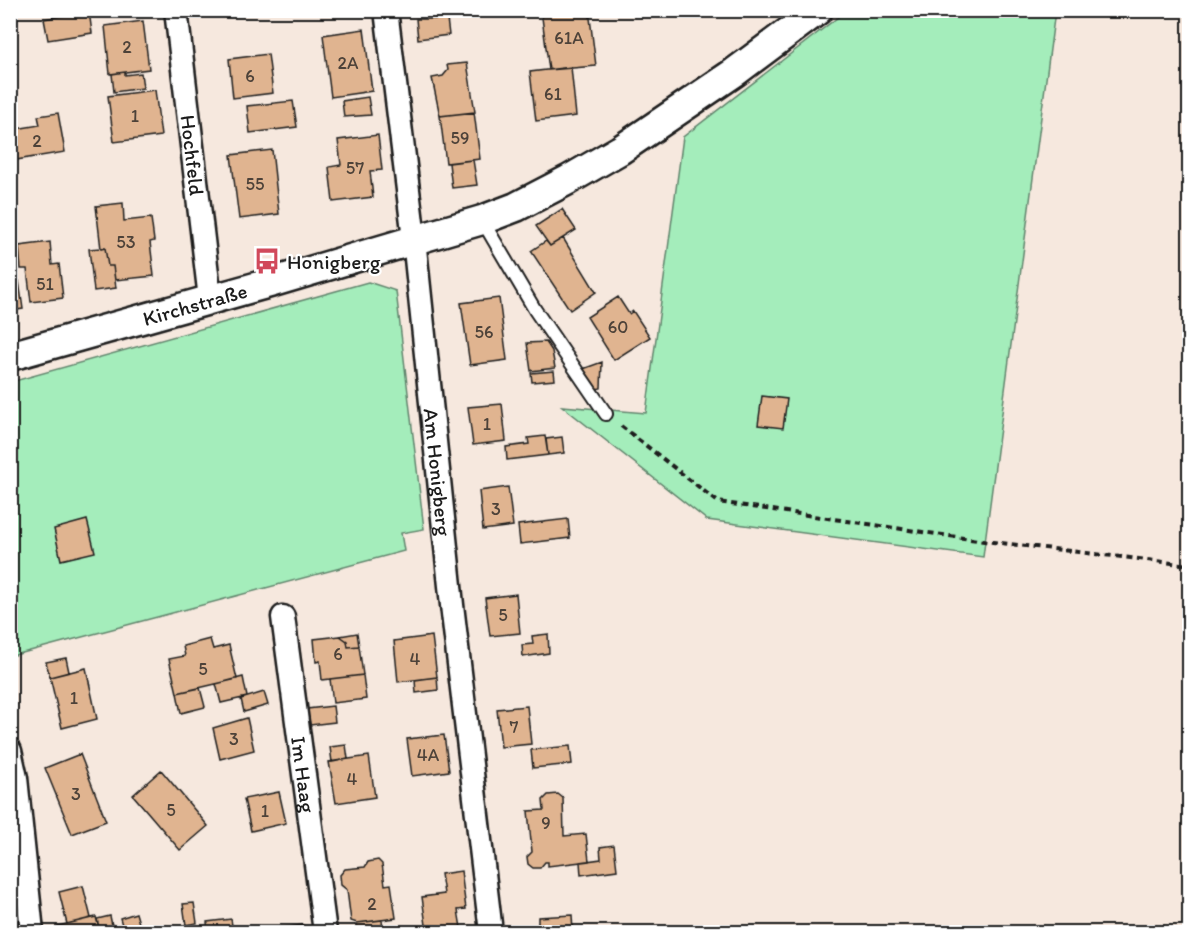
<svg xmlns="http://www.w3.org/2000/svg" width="1200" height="943" viewBox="0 0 1200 943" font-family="Itim,sans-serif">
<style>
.green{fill:#a4edbb;stroke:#60846c;stroke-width:1.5}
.building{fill:#e0b490;stroke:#1c1c1c;stroke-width:1.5}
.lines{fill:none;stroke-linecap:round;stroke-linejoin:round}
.service-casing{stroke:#1c1c1c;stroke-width:16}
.minor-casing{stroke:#1c1c1c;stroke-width:27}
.tertiary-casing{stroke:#1c1c1c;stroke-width:33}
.path{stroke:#1c1c1c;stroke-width:4;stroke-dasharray:6 4.5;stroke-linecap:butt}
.service{stroke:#fff;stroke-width:12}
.minor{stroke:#fff;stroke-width:22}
.tertiary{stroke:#fff;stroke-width:28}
.labels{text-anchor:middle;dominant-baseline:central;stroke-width:4.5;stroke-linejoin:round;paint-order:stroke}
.number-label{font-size:18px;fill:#4d4239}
.street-label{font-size:21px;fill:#1c1c1c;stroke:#fff}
.poi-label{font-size:21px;fill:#1c1c1c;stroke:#fff;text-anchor:start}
</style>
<rect width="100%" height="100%" fill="#f6e8de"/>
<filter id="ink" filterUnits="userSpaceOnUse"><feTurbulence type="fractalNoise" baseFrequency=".0167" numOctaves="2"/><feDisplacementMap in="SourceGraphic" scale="12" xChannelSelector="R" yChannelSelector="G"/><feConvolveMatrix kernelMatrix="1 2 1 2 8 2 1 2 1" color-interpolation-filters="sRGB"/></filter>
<g filter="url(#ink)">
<path class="green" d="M 846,11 L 1055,11 L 983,557 L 707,520 L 562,406 L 646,413 L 683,137 Z
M 368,282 L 396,291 L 424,529 L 401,533 L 404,551 L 11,656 L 11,382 Z"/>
<path class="building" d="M 541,10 L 589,10 L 596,66 L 549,70 Z
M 89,11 L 92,33 L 48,40 L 44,19 Z
M 416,19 L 447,19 L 449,35 L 418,39 Z
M 143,21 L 149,69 L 110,74 L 105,26 Z
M 364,29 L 372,91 L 331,97 L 323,35 Z
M 268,54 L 273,93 L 233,98 L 229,59 Z
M 467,63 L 475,112 L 440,116 L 432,78 L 443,76 L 448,70 L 447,65 Z
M 571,67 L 576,116 L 536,121 L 530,72 Z
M 125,72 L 125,75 L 141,73 L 143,88 L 114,92 L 112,74 Z
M 155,90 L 161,136 L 114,142 L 108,96 Z
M 368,97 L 371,115 L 344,117 L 342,101 Z
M 293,101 L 297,127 L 250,133 L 247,106 Z
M 474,112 L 480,159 L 446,163 L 440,116 Z
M 58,113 L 65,152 L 10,161 L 10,130 L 40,125 L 38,116 Z
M 378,135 L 382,170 L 370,171 L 373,197 L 333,202 L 329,167 L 341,165 L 338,140 Z
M 272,150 L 279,214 L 239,219 L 231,155 Z
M 473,160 L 477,185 L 452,188 L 449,163 Z
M 123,203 L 124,221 L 151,218 L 154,241 L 150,242 L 154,276 L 115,280 L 113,266 L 108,266 L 105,248 L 101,249 L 96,206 Z
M 562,209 L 576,230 L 550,246 L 536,226 Z
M 563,238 L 596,292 L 570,310 L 531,251 L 546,241 L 550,246 Z
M 50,242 L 52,265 L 59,264 L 63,298 L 31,302 L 27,269 L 21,269 L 19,246 Z
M 101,248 L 105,248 L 108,266 L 113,266 L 116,288 L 94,291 L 89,249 Z
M 19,281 L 23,309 L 10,311 L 10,282 Z
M 618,297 L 629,314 L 633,311 L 650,337 L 614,360 L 587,317 Z
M 499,298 L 507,360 L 470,365 L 461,303 Z
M 546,342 L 552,351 L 555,368 L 531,371 L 527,343 Z
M 602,362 L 601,388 L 596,389 L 583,369 Z
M 554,371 L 555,380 L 532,382 L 531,373 Z
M 762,396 L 787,399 L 783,428 L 758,425 Z
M 502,404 L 506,441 L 473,445 L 468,407 Z
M 545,436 L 548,455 L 507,460 L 506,447 L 529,444 L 528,438 Z
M 562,437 L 564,453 L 548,455 L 546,439 Z
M 508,487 L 513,526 L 483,530 L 479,491 Z
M 568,519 L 570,538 L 520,544 L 518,525 Z
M 87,520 L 95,552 L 61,560 L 54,529 Z
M 516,594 L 520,633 L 490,636 L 485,598 Z
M 357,633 L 359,646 L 348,647 L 347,641 L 340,636 Z
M 548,634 L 549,653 L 523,657 L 522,645 L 533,644 L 532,636 Z
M 340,636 L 347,641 L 348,647 L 359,646 L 363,675 L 322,680 L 320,661 L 316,662 L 314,639 Z
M 432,636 L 437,677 L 398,682 L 394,641 Z
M 210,639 L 213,649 L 229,645 L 237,679 L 177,693 L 169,659 L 185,656 L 183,646 Z
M 66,658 L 69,672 L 50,677 L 46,662 Z
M 86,668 L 97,719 L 62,728 L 50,677 Z
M 363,675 L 366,699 L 333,703 L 330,679 Z
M 243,677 L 247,697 L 221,703 L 216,684 Z
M 437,677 L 438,690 L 416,693 L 415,680 Z
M 200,688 L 205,707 L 181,713 L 177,693 Z
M 264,692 L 268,705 L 244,712 L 241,699 Z
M 333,706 L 335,722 L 310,725 L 307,709 Z
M 527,706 L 531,744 L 501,747 L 497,709 Z
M 247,718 L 254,750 L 220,759 L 213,728 Z
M 444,735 L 449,771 L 412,776 L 407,739 Z
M 346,745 L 348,759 L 332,762 L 330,747 Z
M 570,746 L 572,764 L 533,768 L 531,750 Z
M 80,754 L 106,821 L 72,834 L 45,768 Z
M 369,756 L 375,797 L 336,803 L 329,762 Z
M 161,770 L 208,826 L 180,850 L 133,795 Z
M 279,792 L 286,823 L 251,831 L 244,799 Z
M 558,794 L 563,798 L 564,836 L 586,834 L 589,861 L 548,866 L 548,862 L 545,862 L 540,868 L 533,868 L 528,864 L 527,857 L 532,852 L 528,811 L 544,810 L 543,800 L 548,795 Z
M 614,845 L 617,870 L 581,875 L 580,862 L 601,859 L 600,847 Z
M 378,860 L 382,864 L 385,885 L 391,884 L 396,918 L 357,923 L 351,921 L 347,890 L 341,885 L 340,875 L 345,869 L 365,867 L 368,862 Z
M 461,871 L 466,909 L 458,910 L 461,928 L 427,932 L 422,897 L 444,894 L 441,874 Z
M 83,886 L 91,918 L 67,924 L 59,892 Z
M 194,903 L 197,923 L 186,925 L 183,904 Z
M 136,913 L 141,930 L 124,932 L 120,918 Z
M 572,915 L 573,932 L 538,932 L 538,917 Z
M 110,916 L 113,930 L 100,932 L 97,919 Z
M 96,917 L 100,932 L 60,932 L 58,926 Z
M 231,919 L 233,932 L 208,932 L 207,922 Z
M 382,920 L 383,932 L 358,932 L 357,923 Z
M 303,925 L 304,932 L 265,932 L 265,930 Z"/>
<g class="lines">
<g class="service-casing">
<path id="service" d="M 482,220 L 535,310 L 606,414"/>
</g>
<g class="minor-casing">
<g id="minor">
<path id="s1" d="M 176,10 L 210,299"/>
<path id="s2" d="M 386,10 L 414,239 L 452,605 L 491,932"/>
<path id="s3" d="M 283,617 L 325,932"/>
<path d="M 10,751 L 16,778 L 32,932"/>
</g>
</g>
<g class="tertiary-casing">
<g id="tertiary">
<path id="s4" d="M 10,356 L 273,282 L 482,220 L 516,207 L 568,180 L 620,150 L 735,72 L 818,10"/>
</g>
</g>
<path class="path" d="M 621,426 L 718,502 L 984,541 L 1190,565"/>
<use href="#service" class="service"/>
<use href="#minor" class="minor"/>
<use href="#tertiary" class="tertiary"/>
</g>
</g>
<defs>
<g id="bus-bare" transform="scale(2.07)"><path d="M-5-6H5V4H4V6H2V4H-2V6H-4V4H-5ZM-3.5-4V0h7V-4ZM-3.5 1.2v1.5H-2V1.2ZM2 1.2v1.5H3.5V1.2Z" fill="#d1495b" stroke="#fff" stroke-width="2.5" paint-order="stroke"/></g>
</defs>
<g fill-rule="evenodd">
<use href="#bus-bare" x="267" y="261"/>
</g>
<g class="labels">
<g class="number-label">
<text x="569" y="38">61A</text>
<text x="127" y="47">2</text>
<text x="348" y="63">2A</text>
<text x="250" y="76">6</text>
<text x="553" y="94">61</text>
<text x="135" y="116">1</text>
<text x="460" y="138">59</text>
<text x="37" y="141">2</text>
<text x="355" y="168">57</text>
<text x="255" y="184">55</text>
<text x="126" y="242">53</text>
<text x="45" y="284">51</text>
<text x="618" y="327">60</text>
<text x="484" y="332">56</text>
<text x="487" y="424">1</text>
<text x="496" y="509">3</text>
<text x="503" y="615">5</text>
<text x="338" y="654">6</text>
<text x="415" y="659">4</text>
<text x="203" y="669">5</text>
<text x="74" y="698">1</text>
<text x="514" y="727">7</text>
<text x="234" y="739">3</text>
<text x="428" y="755">4A</text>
<text x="352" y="779">4</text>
<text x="76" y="794">3</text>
<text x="171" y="810">5</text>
<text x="265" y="811">1</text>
<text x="546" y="823">9</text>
<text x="372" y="904">2</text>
</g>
<g class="street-label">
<text stroke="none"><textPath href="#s1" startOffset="146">Hochfeld</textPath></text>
<text stroke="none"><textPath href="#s4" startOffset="192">Kirchstraße</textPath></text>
<text stroke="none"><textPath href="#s2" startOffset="465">Am Honigberg</textPath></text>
<text stroke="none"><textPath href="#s3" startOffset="159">Im Haag</textPath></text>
</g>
<g class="poi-label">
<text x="287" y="261">Honigberg</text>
</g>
</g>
<rect width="1200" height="943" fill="none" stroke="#fff" stroke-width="36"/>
<rect x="18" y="18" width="1164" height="907" fill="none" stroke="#1c1c1c" stroke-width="2" filter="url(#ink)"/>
</svg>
